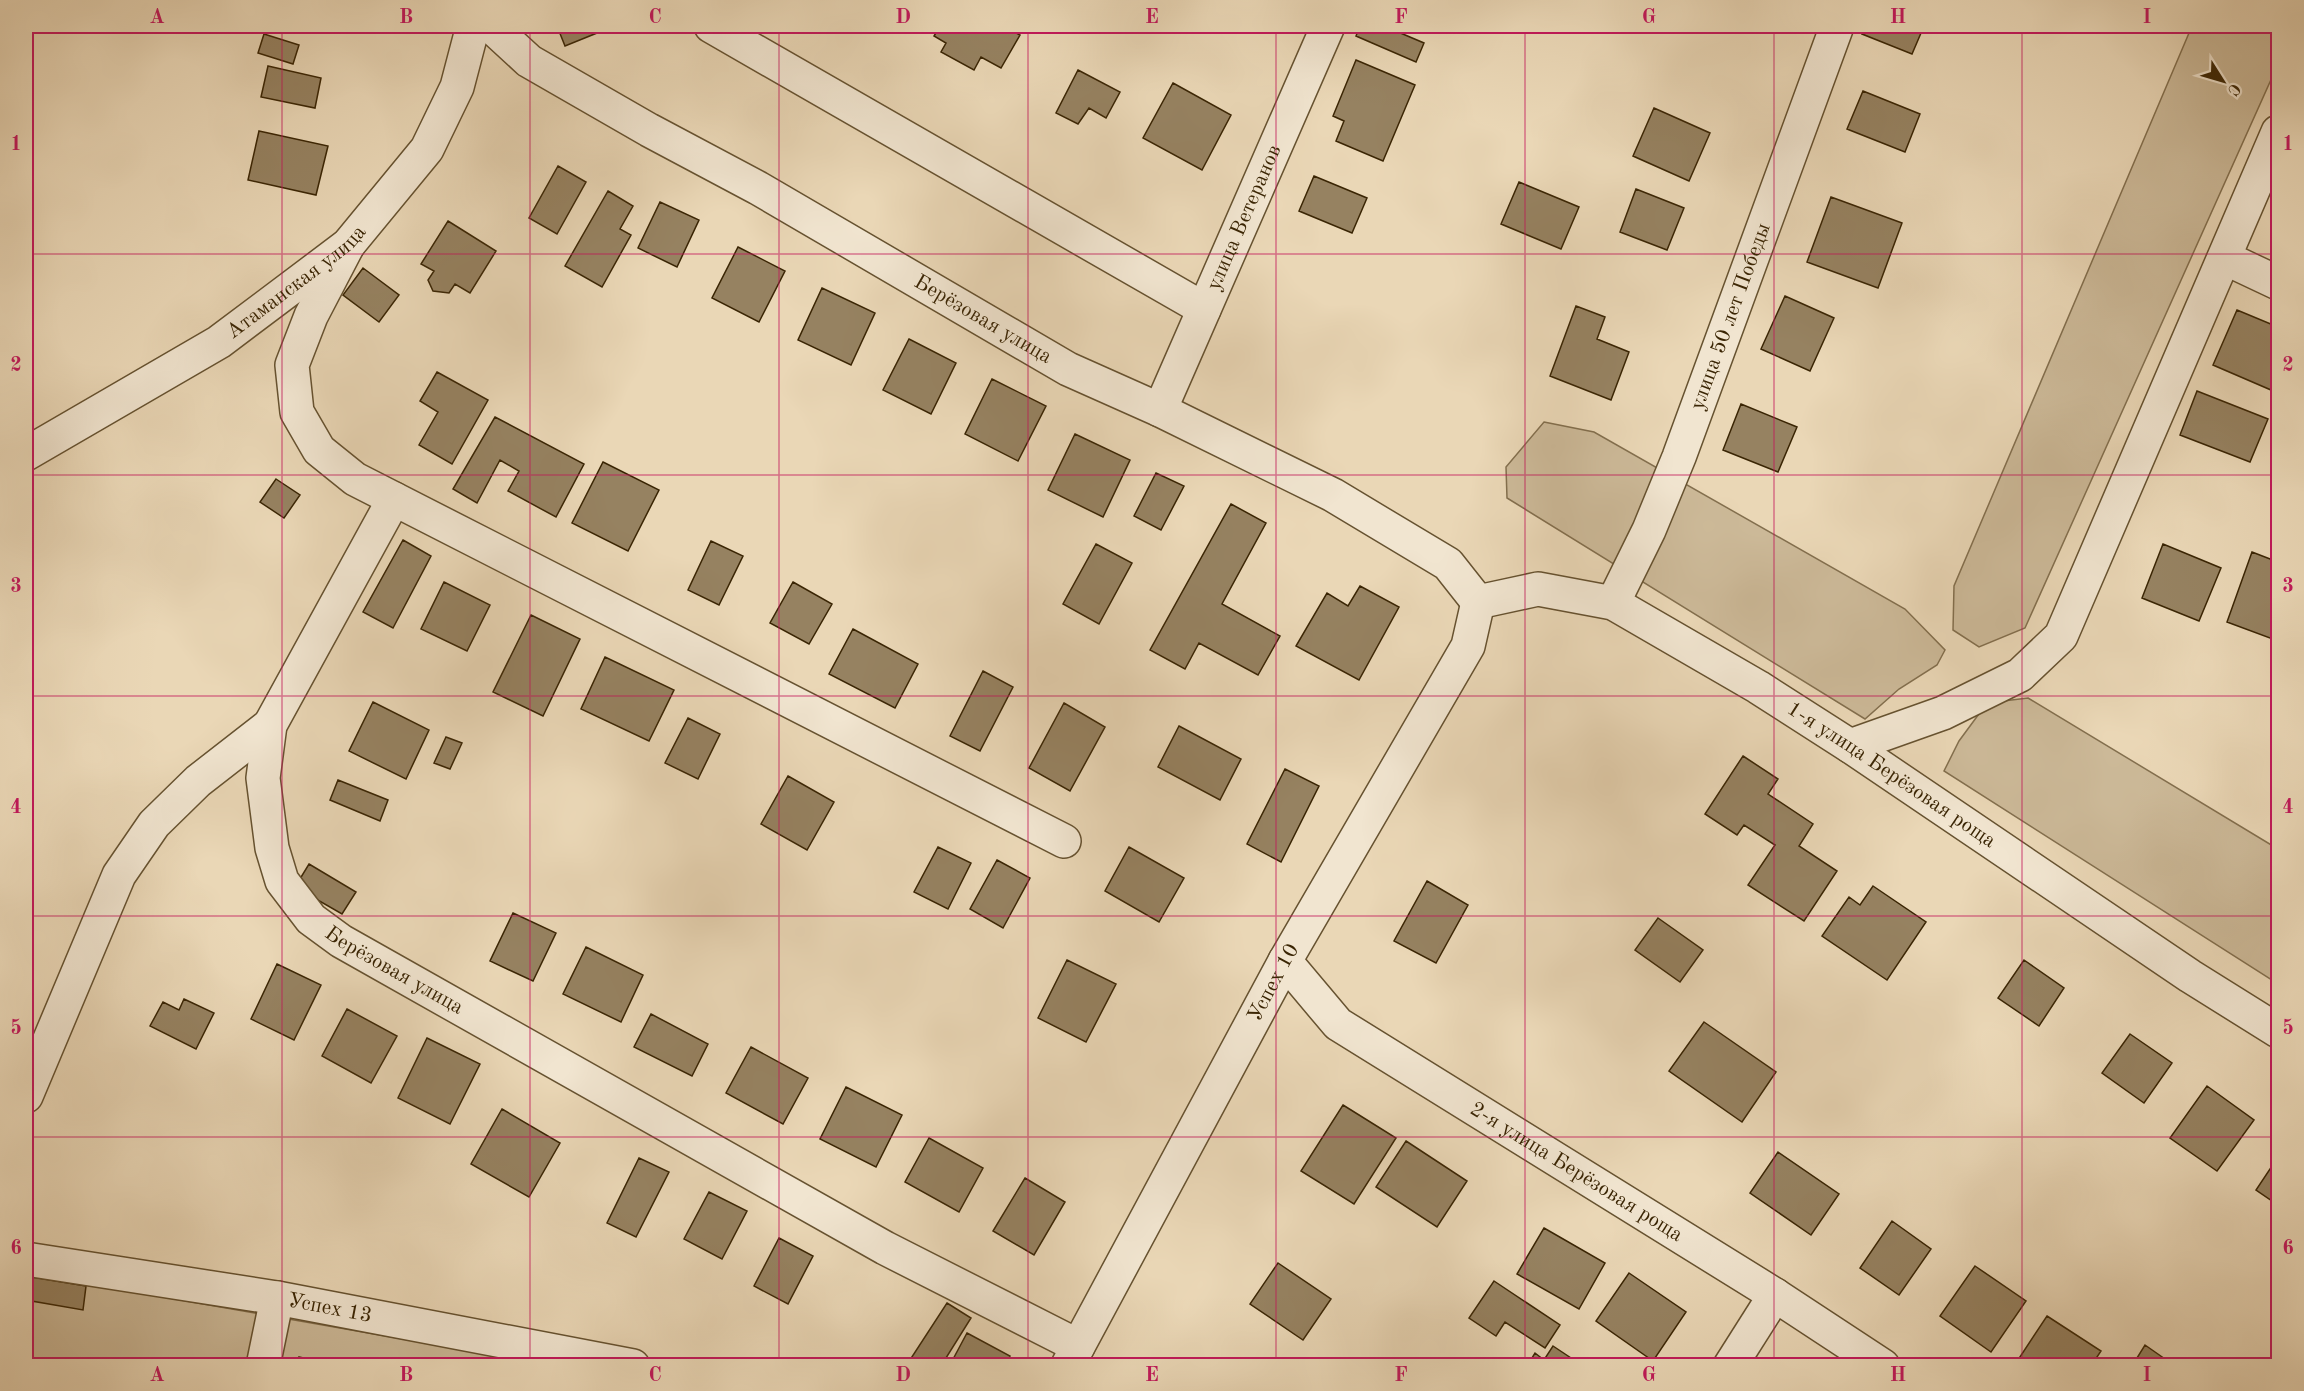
<svg xmlns="http://www.w3.org/2000/svg" width="2304" height="1391" viewBox="0 0 2304 1391" font-family="'Old Standard TT',serif">
<style>
.green{fill:#ccb998;stroke:#836f4e;stroke-width:1.5}
.building{fill:#968261;stroke:#3a2504;stroke-width:1.5}
.lines{fill:none;stroke-linecap:round;stroke-linejoin:round}
.minor-casing{stroke:#665230;stroke-width:36}
.minor{stroke:#f1e5d0;stroke-width:33}
.grid{fill:none;stroke:#c2185b;stroke-width:1.5;stroke-opacity:0.55}
.labels{text-anchor:middle;dominant-baseline:central;stroke-width:4.5;stroke-linejoin:round;paint-order:stroke}
.street-label{font-size:21px;fill:#3a2504;stroke:#f1e5d0}
.neatline{fill:none;stroke:#c2185b;stroke-width:2}
.grid-label{font-size:20px;text-anchor:middle;font-weight:bold;fill:#c2185b}
</style>
<rect width="100%" height="100%" fill="#ead7b6"/>
<filter id="stains"><feTurbulence type="fractalNoise" baseFrequency=".00333" numOctaves="4"/><feColorMatrix values="0 0 0 0 .2 0 0 0 0 .09 0 0 0 0 .02 0 0 0 .5 -.17"/></filter>
<radialGradient id="worn" r=".72"><stop offset=".6" stop-color="#630" stop-opacity="0"/><stop offset="1" stop-color="#630" stop-opacity=".3"/></radialGradient>
<path class="green" d="M 2192,26 L 2278,26 L 2278,64 L 2025,628 L 1979,647 L 1953,630 L 1954,586 Z
M 1544,422 L 1594,432 L 1905,609 L 1945,650 L 1937,665 L 1899,689 L 1865,719 L 1507,498 L 1506,467 Z
M 2028,698 L 2278,849 L 2278,984 L 1944,771 L 1959,741 L 1987,703 Z
M 26,1273 L 551,1365 L 26,1365 Z"/>
<path class="building" d="M 290,26 L 321,26 L 320,31 Z
M 557,26 L 594,26 L 597,33 L 565,46 Z
M 940,26 L 1002,26 L 1020,35 L 1001,68 L 981,57 L 974,70 L 941,52 L 946,43 L 934,36 Z
M 1360,26 L 1384,26 L 1424,43 L 1416,62 L 1356,36 Z
M 1866,26 L 1924,26 L 1912,54 L 1862,34 Z
M 264,34 L 299,45 L 293,64 L 258,53 Z
M 1356,60 L 1415,85 L 1383,161 L 1336,141 L 1344,121 L 1333,116 Z
M 268,66 L 321,78 L 315,108 L 261,97 Z
M 1078,70 L 1120,92 L 1106,118 L 1089,108 L 1078,124 L 1056,113 Z
M 1173,83 L 1231,115 L 1202,170 L 1143,138 Z
M 1863,91 L 1920,114 L 1905,152 L 1847,129 Z
M 1654,108 L 1710,133 L 1689,181 L 1633,156 Z
M 259,131 L 328,146 L 316,195 L 248,180 Z
M 558,166 L 586,182 L 557,234 L 529,218 Z
M 1314,176 L 1367,198 L 1352,233 L 1299,211 Z
M 1519,182 L 1579,207 L 1561,249 L 1501,224 Z
M 1636,189 L 1684,208 L 1667,250 L 1620,232 Z
M 608,191 L 633,206 L 620,229 L 631,235 L 602,287 L 565,266 Z
M 1831,197 L 1902,223 L 1878,288 L 1807,262 Z
M 660,202 L 699,220 L 677,267 L 638,248 Z
M 448,221 L 496,251 L 470,293 L 455,284 L 449,293 L 433,291 L 428,280 L 434,271 L 421,264 Z
M 738,247 L 785,271 L 759,322 L 712,298 Z
M 363,268 L 399,295 L 379,322 L 343,295 Z
M 822,288 L 875,313 L 851,365 L 798,340 Z
M 1785,296 L 1834,318 L 1810,371 L 1761,349 Z
M 1576,306 L 1605,317 L 1597,339 L 1629,352 L 1611,400 L 1550,376 Z
M 2237,310 L 2278,327 L 2278,393 L 2213,365 Z
M 909,339 L 956,363 L 931,414 L 883,390 Z
M 437,372 L 488,400 L 452,464 L 419,445 L 438,412 L 420,401 Z
M 992,379 L 1046,406 L 1018,461 L 965,434 Z
M 2197,391 L 2268,419 L 2250,462 L 2180,435 Z
M 1741,404 L 1797,427 L 1778,472 L 1723,450 Z
M 495,417 L 584,464 L 556,517 L 508,491 L 519,471 L 500,460 L 477,503 L 453,489 Z
M 1075,434 L 1130,460 L 1103,517 L 1048,490 Z
M 603,462 L 659,490 L 628,551 L 572,523 Z
M 1156,473 L 1184,486 L 1161,530 L 1134,516 Z
M 276,479 L 300,495 L 284,518 L 260,502 Z
M 1231,504 L 1266,523 L 1222,604 L 1280,636 L 1258,675 L 1199,643 L 1185,669 L 1150,650 Z
M 403,540 L 431,556 L 393,628 L 363,612 Z
M 711,541 L 743,556 L 719,605 L 688,590 Z
M 1096,544 L 1132,563 L 1099,624 L 1063,604 Z
M 2163,544 L 2221,568 L 2199,621 L 2142,598 Z
M 2252,552 L 2278,562 L 2278,641 L 2227,622 Z
M 444,582 L 490,605 L 467,651 L 421,629 Z
M 793,582 L 832,604 L 809,644 L 770,623 Z
M 1360,586 L 1399,607 L 1359,680 L 1296,646 L 1327,593 L 1348,606 Z
M 531,615 L 580,639 L 543,716 L 493,692 Z
M 853,629 L 918,664 L 895,708 L 829,674 Z
M 605,657 L 674,690 L 649,741 L 581,709 Z
M 983,671 L 1013,687 L 980,751 L 950,736 Z
M 373,702 L 429,730 L 406,779 L 349,751 Z
M 1064,703 L 1105,727 L 1070,791 L 1029,768 Z
M 688,718 L 720,734 L 698,779 L 665,763 Z
M 1179,726 L 1241,759 L 1220,800 L 1158,767 Z
M 446,737 L 462,743 L 450,769 L 434,763 Z
M 1743,756 L 1778,779 L 1768,794 L 1813,824 L 1799,846 L 1837,871 L 1804,921 L 1748,885 L 1775,845 L 1744,825 L 1737,835 L 1705,814 Z
M 1285,769 L 1319,786 L 1281,862 L 1247,844 Z
M 788,776 L 834,802 L 807,850 L 761,824 Z
M 338,780 L 388,800 L 380,821 L 330,800 Z
M 938,847 L 971,863 L 948,909 L 914,892 Z
M 1129,847 L 1184,878 L 1159,922 L 1105,891 Z
M 997,860 L 1030,878 L 1003,928 L 970,909 Z
M 309,864 L 356,892 L 342,914 L 295,887 Z
M 1427,881 L 1468,905 L 1436,963 L 1394,941 Z
M 1873,886 L 1926,922 L 1887,980 L 1822,936 L 1849,897 L 1860,905 Z
M 513,913 L 556,933 L 533,981 L 490,961 Z
M 1658,918 L 1703,950 L 1680,982 L 1635,950 Z
M 586,947 L 643,975 L 621,1022 L 563,994 Z
M 1067,960 L 1116,984 L 1086,1042 L 1038,1018 Z
M 2024,960 L 2064,988 L 2039,1026 L 1998,998 Z
M 277,964 L 321,985 L 294,1040 L 251,1019 Z
M 184,999 L 214,1013 L 196,1049 L 150,1026 L 163,1002 L 179,1010 Z
M 347,1009 L 397,1036 L 371,1083 L 322,1056 Z
M 651,1014 L 708,1044 L 692,1076 L 634,1047 Z
M 1704,1022 L 1776,1072 L 1742,1122 L 1669,1071 Z
M 2130,1034 L 2172,1063 L 2144,1103 L 2102,1073 Z
M 427,1038 L 480,1064 L 450,1124 L 398,1098 Z
M 751,1047 L 808,1078 L 783,1124 L 726,1093 Z
M 2207,1086 L 2254,1120 L 2217,1171 L 2170,1138 Z
M 846,1087 L 902,1115 L 876,1167 L 820,1139 Z
M 1343,1105 L 1396,1138 L 1354,1204 L 1301,1171 Z
M 502,1109 L 560,1143 L 529,1197 L 471,1164 Z
M 929,1138 L 983,1168 L 959,1212 L 905,1182 Z
M 1406,1141 L 1467,1181 L 1437,1227 L 1376,1187 Z
M 1778,1152 L 1839,1194 L 1811,1235 L 1750,1193 Z
M 2278,1157 L 2278,1205 L 2256,1190 Z
M 639,1158 L 669,1172 L 636,1237 L 607,1223 Z
M 1025,1178 L 1065,1202 L 1034,1255 L 993,1231 Z
M 709,1192 L 747,1211 L 722,1259 L 684,1239 Z
M 1892,1221 L 1931,1249 L 1899,1295 L 1860,1268 Z
M 1544,1228 L 1605,1263 L 1579,1309 L 1517,1274 Z
M 779,1238 L 813,1256 L 788,1304 L 754,1286 Z
M 1278,1263 L 1331,1299 L 1303,1340 L 1250,1304 Z
M 1975,1266 L 2026,1301 L 1991,1352 L 1940,1316 Z
M 1629,1273 L 1686,1312 L 1653,1361 L 1596,1321 Z
M 26,1276 L 86,1286 L 83,1310 L 26,1300 Z
M 1494,1281 L 1560,1325 L 1545,1348 L 1505,1322 L 1496,1336 L 1469,1318 Z
M 947,1303 L 971,1318 L 941,1366 L 906,1366 Z
M 2047,1316 L 2101,1351 L 2091,1366 L 2014,1366 Z
M 967,1333 L 1010,1356 L 1005,1366 L 955,1366 L 951,1363 Z
M 2145,1345 L 2175,1366 L 2132,1366 Z
M 1553,1346 L 1583,1366 L 1527,1366 L 1535,1353 L 1544,1360 Z
M 299,1357 L 326,1363 L 327,1366 L 297,1366 Z"/>
<g class="lines">
<g class="minor-casing">
<g id="minor">
<path id="s1" d="M 491,26 L 529,61 L 649,130 L 758,188 L 1068,369 L 1160,410 L 1333,495 L 1448,564 L 1478,602"/>
<path d="M 711,26 L 1204,309"/>
<path d="M 348,245 L 311,316 L 292,365 L 297,412 L 319,450 L 355,479 L 1064,841"/>
<path d="M 2225,258 L 2278,283"/>
<path id="s2" d="M 1160,410 L 1328,26"/>
<path id="s3" d="M 26,454 L 219,342 L 348,245 L 427,149 L 457,87 L 473,26"/>
<path id="s4" d="M 394,499 L 270,725 L 263,778 L 272,848 L 282,881 L 311,919 L 341,941 L 885,1248 L 1078,1346"/>
<path id="s5" d="M 1478,602 L 1538,589 L 1613,603 L 1758,687 L 1850,746 L 2190,976 L 2278,1031"/>
<path id="s6" d="M 1613,603 L 1649,530 L 1679,457 L 1837,26"/>
<path d="M 1850,746 L 1943,713 L 2020,675 L 2061,636 L 2278,132"/>
<path id="s7" d="M 1285,961 L 1338,1024 L 1775,1295 L 1883,1366"/>
<path d="M 26,1096 L 119,875 L 154,824 L 198,781 L 270,725"/>
<path id="s8" d="M 26,1259 L 277,1298 L 633,1366"/>
<path id="s9" d="M 1068,1365 L 1285,961 L 1468,646 L 1478,602"/>
<path d="M 263,1366 L 277,1298"/>
<path d="M 1730,1366 L 1775,1295"/>
</g>
</g>
<use href="#minor" class="minor"/>
</g>
<path class="grid" d="M 282,26 L 282,1366M 530,26 L 530,1366M 779,26 L 779,1366M 1028,26 L 1028,1366M 1276,26 L 1276,1366M 1525,26 L 1525,1366M 1774,26 L 1774,1366M 2022,26 L 2022,1366M 26,254 L 2278,254M 26,475 L 2278,475M 26,696 L 2278,696M 26,916 L 2278,916M 26,1137 L 2278,1137"/>
<g class="labels">
<g class="street-label">
<text stroke="none"><textPath href="#s2" startOffset="210">улица Ветеранов</textPath></text>
<text stroke="none"><textPath href="#s3" startOffset="321">Атаманская улица</textPath></text>
<text stroke="none"><textPath href="#s6" startOffset="310">улица 50 лет Победы</textPath></text>
<text stroke="none"><textPath href="#s1" startOffset="574">Берёзовая улица</textPath></text>
<text stroke="none"><textPath href="#s5" startOffset="465">1-я улица Берёзовая роща</textPath></text>
<text stroke="none"><textPath href="#s4" startOffset="562">Берёзовая улица</textPath></text>
<text stroke="none"><textPath href="#s9" startOffset="434">Успех 10</textPath></text>
<text stroke="none"><textPath href="#s7" startOffset="363">2-я улица Берёзовая роща</textPath></text>
<text stroke="none"><textPath href="#s8" startOffset="308">Успех 13</textPath></text>
</g>
</g>
<rect width="2304" height="1391" fill="none" stroke="#ead7b6" stroke-width="66"/>
<g transform="translate(2223 81) rotate(127)" stroke="#f1e5d0" stroke-width="4.5" paint-order="stroke">
<path d="M0-4.5L10 22L0 15L-10 22Z" fill="#3a2504"/>
<text y="-9" font-size="16" font-weight="bold" text-anchor="middle" fill="#3a2504">С</text>
</g>
<rect x="33" y="33" width="2238" height="1325" class="neatline"/>
<g class="grid-label">
<text x="157" y="23">A</text>
<text x="406" y="23">B</text>
<text x="655" y="23">C</text>
<text x="903" y="23">D</text>
<text x="1152" y="23">E</text>
<text x="1401" y="23">F</text>
<text x="1649" y="23">G</text>
<text x="1898" y="23">H</text>
<text x="2147" y="23">I</text>
<text x="16" y="150">1</text>
<text x="2288" y="150">1</text>
<text x="16" y="371">2</text>
<text x="2288" y="371">2</text>
<text x="16" y="592">3</text>
<text x="2288" y="592">3</text>
<text x="16" y="813">4</text>
<text x="2288" y="813">4</text>
<text x="16" y="1034">5</text>
<text x="2288" y="1034">5</text>
<text x="16" y="1254">6</text>
<text x="2288" y="1254">6</text>
<text x="157" y="1381">A</text>
<text x="406" y="1381">B</text>
<text x="655" y="1381">C</text>
<text x="903" y="1381">D</text>
<text x="1152" y="1381">E</text>
<text x="1401" y="1381">F</text>
<text x="1649" y="1381">G</text>
<text x="1898" y="1381">H</text>
<text x="2147" y="1381">I</text>
</g>
<rect width="100%" height="100%" filter="url(#stains)"/>
<rect width="100%" height="100%" fill="url(#worn)"/>
</svg>
